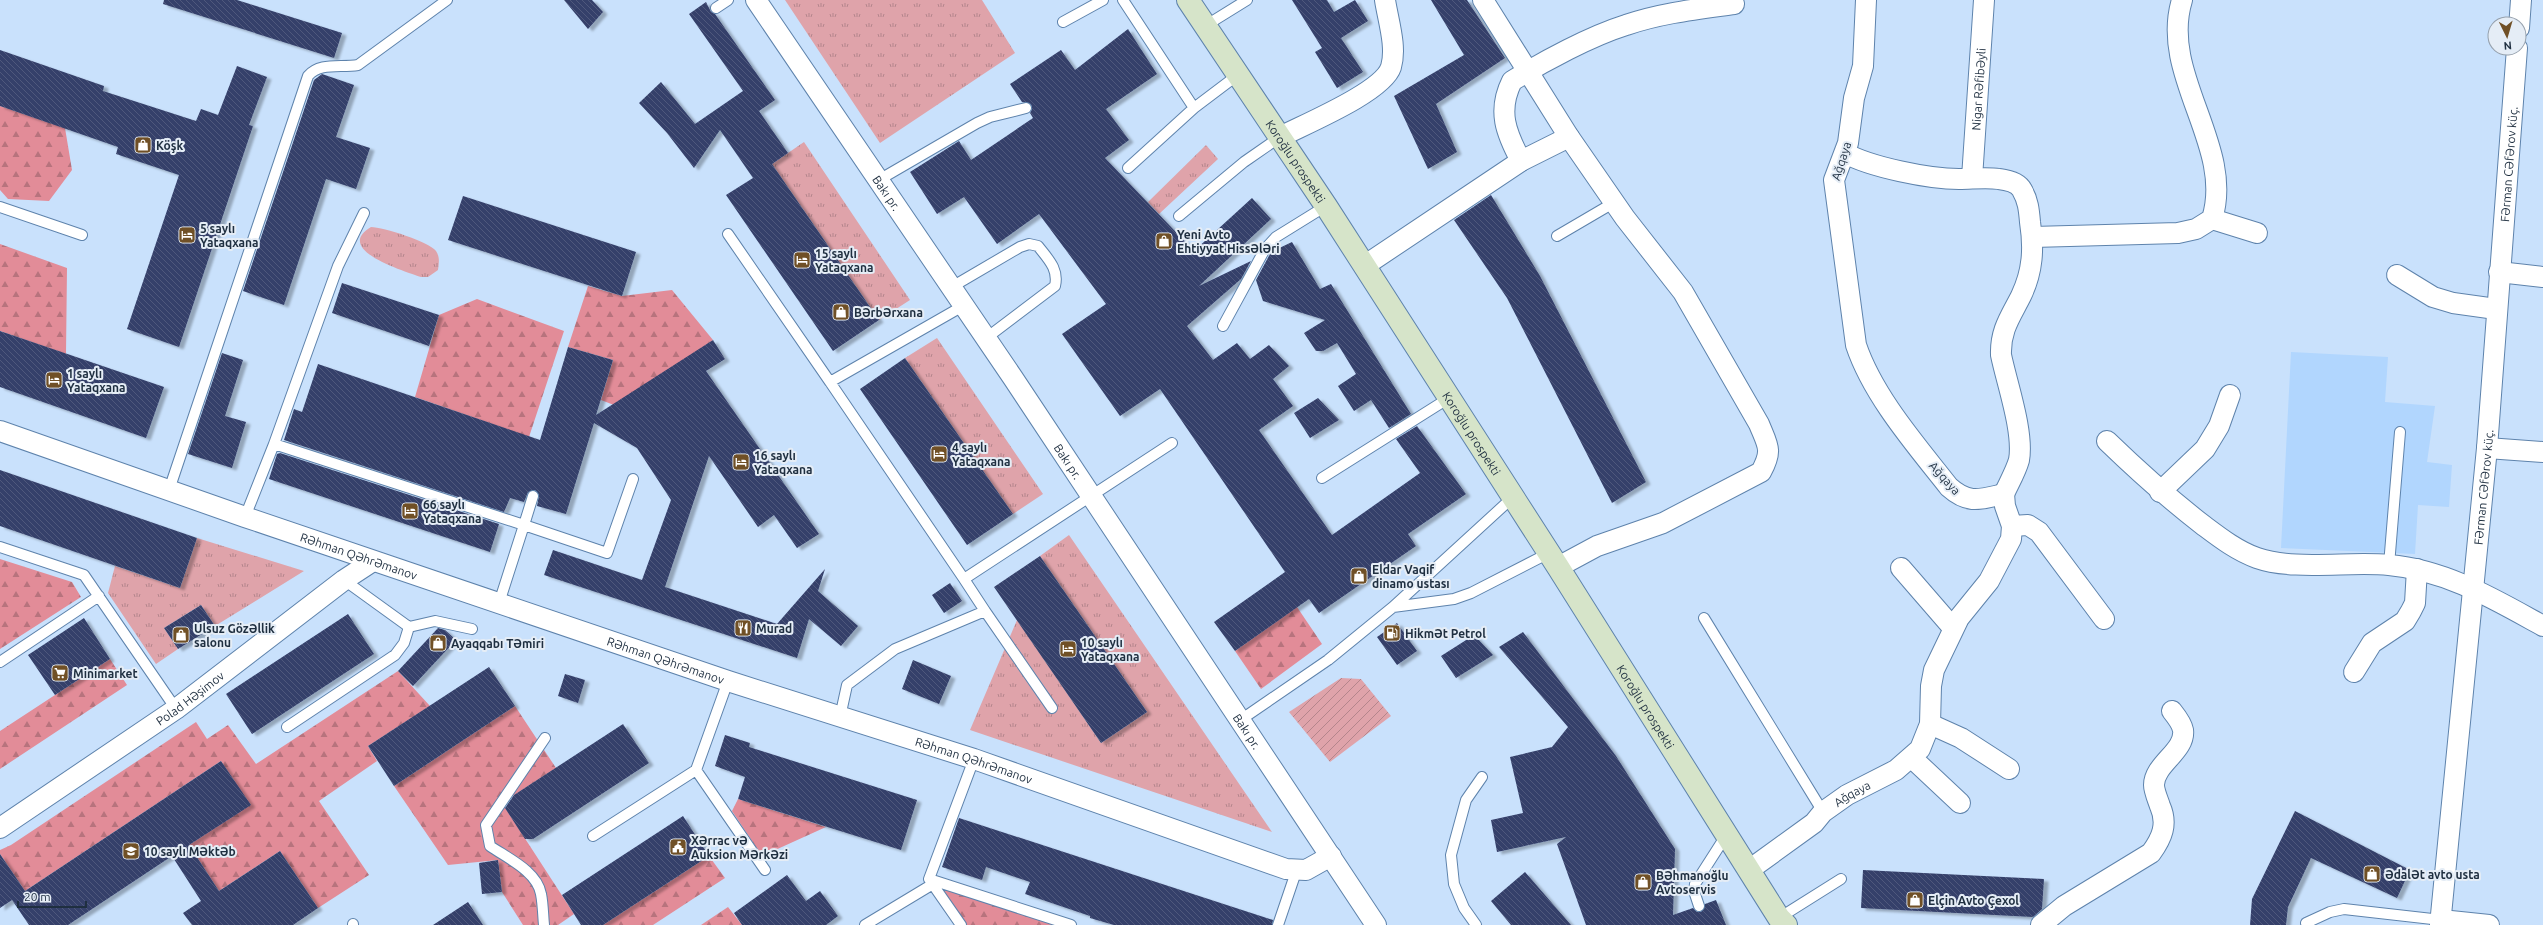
<svg xmlns="http://www.w3.org/2000/svg" width="2543" height="925" viewBox="0 0 2543 925" font-family="Ubuntu,sans-serif">
<style>
.built{fill:#b1d6fe}
.grass{fill:url(#grass-tufts)}
.forest{fill:url(#forest-firs)}
.garden{fill:url(#garden-furrows)}
.building{fill:url(#building-back-hatch);filter:url(#shadow)}
.lines{fill:none;stroke-linecap:round;stroke-linejoin:round}
.lane-casing{stroke:#5e83ac;stroke-width:12}
.street-casing{stroke:#5e83ac;stroke-width:22}
.secondary-casing{stroke:#5e83ac;stroke-width:24}
.lane{stroke:#fff;stroke-width:10}
.street{stroke:#fff;stroke-width:20}
.secondary{stroke:#d6e4c9;stroke-width:22}
.labels{text-anchor:middle;dominant-baseline:central;stroke-width:4;stroke-linejoin:round;paint-order:stroke}
.street-label{font-size:12px;fill:#1f2f40;stroke:#e5edf6}
.poi-label{font-size:12px;font-weight:bold;fill:#1f2f40;stroke:#e5edf6;text-anchor:start}
</style>
<defs>
<pattern id="grass-tufts" width="24" height="20" patternUnits="userSpaceOnUse"><rect width="24" height="20" fill="#dfa3aa"/><path d="M3 7l-1-3M5 7V3M7 7l1-3M15 17l-1-3M17 17v-4M19 17l1-3" fill="none" stroke="#b4858c"/></pattern>
<pattern id="forest-firs" width="22" height="20" patternUnits="userSpaceOnUse"><rect width="22" height="20" fill="#e28c98"/><path d="M5 1l3.5 6h-7zM16 11l3.5 6h-7z" fill="#b7737d"/></pattern>
<pattern id="garden-furrows" width="10" height="10" patternUnits="userSpaceOnUse"><rect width="10" height="10" fill="#dfa3aa"/><path d="M-1 1l2-2M0 10L10 0M9 11l2-2" fill="none" stroke="#b4858c"/></pattern>
<pattern id="building-back-hatch" width="6" height="6" patternUnits="userSpaceOnUse"><rect width="6" height="6" fill="#343f6a"/><path d="M-1 5l2 2M0 0l6 6M5-1l2 2" fill="none" stroke="#4f597c"/></pattern>
<filter id="shadow"><feDropShadow dx="4.5" dy="2.5" stdDeviation="1" flood-color="#0004"/></filter>
</defs>
<rect width="100%" height="100%" fill="#c9e1fc"/>
<path class="built" d="M 2291,352 L 2388,357 L 2385,402 L 2435,406 L 2427,462 L 2452,465 L 2449,507 L 2418,505 L 2415,554 L 2281,548 Z"/>
<path class="grass" d="M 785,0 L 982,0 L 1015,53 L 880,143 Z
M 804,142 L 910,300 L 879,320 L 772,164 Z
M 1206,145 L 1218,159 L 1159,214 L 1148,202 Z
M 371,227 C 383,227 430,242 436,251 C 440,257 439,263 438,270 L 428,277 L 421,277 C 407,272 332,250 371,227 Z
M 937,338 L 1043,494 L 1013,514 L 905,358 Z
M 1069,535 L 1272,832 L 970,730 L 1017,620 L 1101,743 L 1147,712 L 1040,556 Z
M 197,538 L 304,571 L 215,626 L 201,605 L 164,628 L 178,649 L 156,664 L 108,593 L 115,566 L 180,588 Z"/>
<path class="forest" d="M 0,106 L 65,128 L 72,170 L 49,201 L 8,199 L 0,190 Z
M 0,244 L 67,268 L 66,354 L 0,331 Z
M 588,286 L 622,296 L 672,290 L 713,340 L 619,407 L 601,400 L 613,360 L 568,347 Z
M 477,299 L 564,331 L 529,437 L 415,397 L 439,315 Z
M 0,559 L 72,582 L 81,597 L 0,649 Z
M 1297,607 L 1322,644 L 1261,689 L 1235,651 Z
M 110,659 L 127,685 L 0,769 L 0,731 Z
M 398,671 L 430,706 L 368,746 L 377,761 L 319,801 L 369,875 L 318,908 L 280,851 L 219,891 L 189,845 L 250,805 L 221,761 L 25,891 L 0,854 L 0,850 L 11,845 L 196,722 L 207,739 L 228,725 L 256,764 Z
M 515,706 L 556,768 L 502,803 L 574,914 L 558,925 L 523,925 L 502,892 L 498,860 L 448,865 L 394,786 Z
M 738,799 L 826,827 L 762,856 L 732,811 Z
M 709,856 L 725,878 L 653,925 L 603,925 Z
M 940,885 L 1053,923 L 1053,925 L 966,925 Z
M 728,907 L 742,925 L 701,925 Z"/>
<path class="garden" d="M 1341,678 L 1361,679 L 1391,716 L 1330,762 L 1289,712 Z"/>
<path class="building" d="M 164,0 L 237,0 L 342,33 L 334,58 L 163,4 Z
M 564,0 L 592,0 L 603,12 L 588,29 Z
M 1292,0 L 1327,0 L 1334,12 L 1355,0 L 1368,21 L 1341,38 L 1363,72 L 1337,88 L 1315,52 L 1322,48 Z
M 1431,0 L 1467,0 L 1505,58 L 1436,104 L 1457,152 L 1428,169 L 1394,96 L 1464,55 Z
M 706,2 L 711,12 L 715,14 L 775,100 L 759,111 L 788,153 L 772,164 L 879,320 L 833,351 L 726,195 L 753,178 L 720,130 L 694,168 L 667,133 L 639,103 L 661,82 L 695,124 L 743,91 L 689,14 Z
M 1128,29 L 1157,74 L 1106,109 L 1129,140 L 1105,158 L 1194,251 L 1252,198 L 1271,219 L 1199,286 L 1251,261 L 1241,279 L 1187,326 L 1213,360 L 1237,343 L 1250,359 L 1269,345 L 1289,366 L 1273,379 L 1293,406 L 1259,430 L 1332,535 L 1420,473 L 1396,439 L 1417,426 L 1466,494 L 1408,534 L 1416,546 L 1319,613 L 1309,599 L 1235,651 L 1214,622 L 1285,572 L 1160,389 L 1120,416 L 1062,334 L 1106,304 L 1039,214 L 997,244 L 964,197 L 937,214 L 910,172 L 959,141 L 971,160 L 1033,118 L 1030,113 L 1032,109 L 1031,104 L 1022,102 L 1010,84 L 1061,50 L 1075,70 Z
M 0,50 L 104,86 L 103,91 L 196,121 L 201,109 L 218,115 L 237,66 L 267,77 L 249,125 L 253,126 L 179,347 L 127,329 L 179,175 L 116,154 L 118,147 L 0,106 Z
M 322,74 L 354,85 L 336,137 L 370,148 L 356,189 L 326,179 L 284,305 L 243,291 L 314,80 Z
M 1491,195 L 1540,276 L 1646,482 L 1612,503 L 1507,298 L 1454,220 Z
M 463,196 L 636,252 L 622,296 L 448,240 Z
M 1292,242 L 1320,289 L 1331,284 L 1411,414 L 1389,428 L 1371,400 L 1354,411 L 1338,386 L 1356,374 L 1337,343 L 1323,351 L 1316,351 L 1304,333 L 1325,320 L 1263,301 L 1256,280 L 1271,252 Z
M 342,283 L 439,315 L 429,346 L 332,313 Z
M 0,331 L 164,387 L 146,438 L 0,387 Z
M 713,340 L 725,359 L 706,371 L 819,534 L 797,548 L 774,515 L 758,527 L 709,456 L 665,587 L 777,624 L 825,569 L 818,591 L 858,626 L 841,646 L 809,619 L 797,658 L 544,575 L 553,550 L 642,580 L 671,500 L 637,448 L 594,423 L 566,514 L 537,506 L 539,495 L 535,490 L 528,492 L 524,502 L 510,498 L 504,512 L 284,440 L 294,409 L 302,412 L 318,364 L 540,440 L 568,347 L 613,360 L 596,415 Z
M 222,353 L 243,360 L 225,416 L 246,422 L 232,468 L 188,454 Z
M 905,358 L 1013,514 L 967,545 L 860,389 Z
M 1318,398 L 1339,420 L 1310,438 L 1294,413 Z
M 280,453 L 499,524 L 490,552 L 269,479 L 277,454 Z
M 0,470 L 197,538 L 180,588 L 0,526 Z
M 1040,556 L 1147,712 L 1101,743 L 994,587 Z
M 950,583 L 962,601 L 944,613 L 932,595 Z
M 201,605 L 215,626 L 178,649 L 164,628 Z
M 348,614 L 374,654 L 252,734 L 226,694 Z
M 84,618 L 110,659 L 55,695 L 28,655 Z
M 1397,623 L 1417,651 L 1397,665 L 1377,637 Z
M 438,628 L 445,630 L 456,640 L 413,686 L 398,671 Z
M 1523,632 L 1616,756 L 1675,849 L 1673,915 L 1693,908 L 1697,912 L 1701,912 L 1705,904 L 1716,900 L 1726,925 L 1586,925 L 1557,844 L 1566,837 L 1497,852 L 1491,820 L 1523,813 L 1510,757 L 1552,747 L 1568,727 L 1499,647 Z
M 1474,635 L 1493,655 L 1456,678 L 1441,656 Z
M 913,660 L 951,676 L 939,704 L 902,689 Z
M 489,667 L 515,706 L 394,786 L 368,746 Z
M 565,674 L 585,680 L 578,703 L 558,696 Z
M 623,724 L 649,763 L 533,839 L 525,839 L 505,808 L 514,795 Z
M 725,735 L 750,743 L 749,747 L 917,800 L 901,850 L 738,799 L 745,777 L 715,766 Z
M 221,761 L 251,805 L 189,845 L 219,891 L 280,851 L 318,908 L 293,925 L 192,925 L 183,913 L 201,901 L 172,856 L 68,925 L 29,925 L 12,900 L 0,908 L 0,854 L 25,891 L 22,893 Z
M 2295,811 L 2410,870 L 2397,898 L 2311,858 L 2288,907 L 2286,925 L 2250,925 L 2252,899 Z
M 683,816 L 709,856 L 603,925 L 581,925 L 562,895 Z
M 959,818 L 1273,920 L 1272,925 L 1114,925 L 1090,918 L 1090,916 L 1025,894 L 1030,882 L 986,867 L 982,880 L 942,867 Z
M 498,860 L 502,892 L 482,894 L 479,863 Z
M 1863,870 L 2044,879 L 2042,909 L 2033,917 L 1861,908 Z
M 1525,872 L 1571,925 L 1511,925 L 1491,901 Z
M 787,875 L 806,901 L 820,891 L 838,916 L 826,925 L 742,925 L 734,913 Z
M 468,902 L 483,925 L 433,925 Z"/>
<g class="lines">
<g class="lane-casing">
<path id="lane" d="M 1123,0 L 1194,108
M 716,8 L 728,0
M 1063,22 L 1103,0
M 1205,26 L 1247,0
M 1128,168 L 1194,108 L 1239,74
M 877,181 L 977,123 L 990,117 L 1026,108
M 0,207 L 82,235
M 1179,216 L 1244,162 L 1280,137
M 728,234 L 830,382
M 1557,236 L 1615,202
M 950,288 L 1020,247 L 1029,244 L 1038,246 C 1048,259 1059,269 1055,286 L 985,339
M 963,306 L 830,382 L 964,579
M 1223,326 L 1265,249 L 1276,237 L 1326,206
M 274,444 L 338,266 L 364,213
M 1322,478 L 1449,398
M 169,490 L 308,76 C 320,62 340,68 358,65 L 447,0
M 1512,498 L 1393,607 L 1454,599 L 1471,593 L 1549,553
M 245,517 L 274,444 L 524,525 L 533,496
M 0,547 L 84,575 L 176,709
M 2389,565 L 2400,432
M 499,603 L 524,525 L 607,553 L 633,479
M 985,611 L 1052,708
M 1704,618 L 1823,812
M 409,627 L 435,621 L 472,629
M 0,662 L 99,596
M 728,681 L 696,770 L 765,870
M 840,717 L 847,685 L 895,649 L 985,611 L 964,579 L 1172,443
M 1239,721 L 1328,660 L 1393,607
M 287,727 L 395,655 L 404,643 L 409,627 L 344,580
M 593,836 L 696,770
M 929,879 L 1071,925
M 1699,906 L 1694,891 L 1695,884 L 1727,834
M 1779,918 L 1841,879
M 2306,923 L 2330,912 L 2344,909 L 2441,920
M 353,924 L 353,925
M 544,925 C 543,915 543,904 541,894 C 537,871 507,858 490,846 L 486,825 L 545,738
M 865,925 L 933,884
M 961,925 L 929,879 L 974,759
M 1278,925 L 1296,872
M 1476,925 L 1464,908 L 1454,884 L 1451,855 L 1466,800 L 1482,777"/>
</g>
<g class="street-casing">
<g id="street">
<path id="s1" d="M 756,0 L 1013,378 L 1376,925"/>
<path d="M 1483,0 L 1569,137 L 1625,218 L 1683,292 L 1759,424 C 1768,446 1773,450 1761,472 L 1663,523 L 1597,546 L 1558,567"/>
<path d="M 2519,28 L 2521,0"/>
<path d="M 1280,137 C 1305,124 1383,92 1391,67 C 1397,47 1388,20 1385,0"/>
<path d="M 1845,153 C 1870,167 1929,179 1959,179 C 1972,179 1986,177 1999,179 C 2007,180 2018,182 2022,190 C 2028,200 2029,210 2030,222 C 2034,248 2033,271 2021,296 C 2011,316 2000,330 2001,355 C 2007,384 2024,432 2019,460 C 2016,471 2009,483 2004,494"/>
<path d="M 1521,161 C 1506,133 1497,111 1512,81 C 1544,61 1591,36 1626,25 C 1661,13 1698,9 1734,4"/>
<path id="s2" d="M 1972,178 L 1984,0"/>
<path d="M 2212,219 L 2257,233"/>
<path d="M 2033,237 L 2178,233 L 2196,229 L 2212,219 C 2235,146 2159,75 2182,0"/>
<path d="M 1364,266 L 1521,161 L 1569,137"/>
<path d="M 2499,272 L 2543,277"/>
<path d="M 2397,275 L 2433,297 L 2453,303 L 2496,309"/>
<path id="s3" d="M 0,431 L 245,517 L 728,681 L 974,759 L 1286,869 L 1306,870 L 1331,856"/>
<path d="M 2107,441 C 2138,471 2168,498 2203,525 C 2219,537 2237,551 2257,558 C 2294,571 2350,561 2389,565 C 2446,570 2494,599 2543,626"/>
<path d="M 2487,448 L 2543,452"/>
<path d="M 2160,492 L 2205,449 L 2219,426 L 2230,395"/>
<path d="M 2012,526 L 2028,525 L 2039,532 L 2104,619"/>
<path d="M 1901,568 L 1953,628"/>
<path d="M 2354,672 L 2372,643 L 2405,621 L 2411,611 L 2415,603 L 2417,569"/>
<path d="M 1930,724 L 1961,738 L 2009,769"/>
<path d="M 1912,758 L 1960,803"/>
<path id="s4" d="M 0,828 L 176,709 L 344,580 L 373,561"/>
<path id="s5" d="M 1749,870 L 1814,823 L 1823,812 L 1847,795 L 1896,770 L 1920,749 L 1930,724 L 1931,686 L 1934,670 L 1959,618 L 1989,581 L 2011,539 L 2012,526 L 2005,506 L 2004,494 C 1981,499 1969,505 1949,487 C 1916,445 1873,396 1856,345 L 1834,180 L 1848,143 L 1854,98 L 1863,66 L 1866,0"/>
<path d="M 2441,920 L 2489,925"/>
<path d="M 2041,925 L 2064,906 L 2151,853 C 2162,838 2168,824 2160,806 C 2158,800 2154,791 2154,785 C 2154,764 2186,751 2183,730 C 2182,724 2176,716 2172,711"/>
<path id="s6" d="M 2440,925 L 2487,448 L 2517,48"/>
</g>
</g>
<g class="secondary-casing">
<g id="secondary">
<path id="s7" d="M 1188,0 L 1326,206 L 1558,567 L 1779,918 L 1786,925"/>
</g>
</g>
<use href="#lane" class="lane"/>
<use href="#street" class="street"/>
<use href="#secondary" class="secondary"/>
</g>
<defs>
<g id="shop-square" transform="scale(0.9)"><rect x="-9" y="-9" width="18" height="18" rx="4" fill="#705026" stroke="#e5edf6"/><path d="M-5-2.5h2.3a2.7 3.5 0 0 1 5.4 0H5L5.5 6h-11ZM-1.5-2.5h3a1.5 2.3 0 0 0-3 0Z" fill="#fff"/></g>
<g id="hotel-square" transform="scale(0.9)"><rect x="-9" y="-9" width="18" height="18" rx="4" fill="#705026" stroke="#e5edf6"/><path d="M-6-4.5h1.5V1H6V5H4.5V3h-9V5H-6ZM-4 0a1.8 1.8 0 1 1 3.6 0ZM.5 0V-2.5h3Q6-2.5 6 0Z" fill="#fff"/></g>
<g id="restaurant-square" transform="scale(0.9)"><rect x="-9" y="-9" width="18" height="18" rx="4" fill="#705026" stroke="#e5edf6"/><path d="M-5-6h1v4h1v-4h1v4h1v-4h1v5L-1.5 .5V6h-2V.5L-5-1ZM5-6V6H3V1.5H1.5Q1.5-4 5-6Z" fill="#fff"/></g>
<g id="fuel-square" transform="scale(0.9)"><rect x="-9" y="-9" width="18" height="18" rx="4" fill="#705026" stroke="#e5edf6"/><path d="M-5.5-6h7V0h2V4h1.3V-2.5L3-4.5l.8-.8L6-3V5H2.5V1h-1V6h-7ZM-4.2-4.7v3.2H.2V-4.7Z" fill="#fff"/></g>
<g id="supermarket-square" transform="scale(0.9)"><rect x="-9" y="-9" width="18" height="18" rx="4" fill="#705026" stroke="#e5edf6"/><path d="M-6-5.5h2.5l.6 2H6L4.5 2H-2.5L-4.4-4H-6ZM-1.5 3.2a1.3 1.3 0 1 0 .1 0ZM3 3.2a1.3 1.3 0 1 0 .1 0Z" fill="#fff"/></g>
<g id="civic-square" transform="scale(0.9)"><rect x="-9" y="-9" width="18" height="18" rx="4" fill="#705026" stroke="#e5edf6"/><path d="M-.6-6.5H3V-4.5H.6V-3L4-1V1h2V6H-6V1h2V-1L-.6-3ZM-1.2 2.5V6h2.4V2.5Z" fill="#fff"/></g>
<g id="school-square" transform="scale(0.9)"><rect x="-9" y="-9" width="18" height="18" rx="4" fill="#705026" stroke="#e5edf6"/><path d="M0-5L7-2L0 1L-7-2ZM-4 1L0 2.5L4 1V4Q0 6-4 4Z" fill="#fff"/></g>
</defs>
<g fill-rule="evenodd">
<use href="#shop-square" x="143" y="145"/>
<use href="#hotel-square" x="187" y="235"/>
<use href="#shop-square" x="1164" y="241"/>
<use href="#hotel-square" x="802" y="260"/>
<use href="#shop-square" x="841" y="312"/>
<use href="#hotel-square" x="54" y="380"/>
<use href="#hotel-square" x="939" y="454"/>
<use href="#hotel-square" x="741" y="462"/>
<use href="#hotel-square" x="410" y="511"/>
<use href="#shop-square" x="1359" y="576"/>
<use href="#restaurant-square" x="743" y="628"/>
<use href="#fuel-square" x="1392" y="633"/>
<use href="#shop-square" x="181" y="635"/>
<use href="#shop-square" x="438" y="643"/>
<use href="#hotel-square" x="1068" y="649"/>
<use href="#supermarket-square" x="60" y="673"/>
<use href="#civic-square" x="678" y="847"/>
<use href="#school-square" x="131" y="851"/>
<use href="#shop-square" x="2372" y="874"/>
<use href="#shop-square" x="1643" y="882"/>
<use href="#shop-square" x="1915" y="900"/>
</g>
<g class="labels">
<g class="street-label">
<text stroke="none"><textPath href="#s2" startOffset="89">Nigar Rəfibəyli</textPath></text>
<text stroke="none"><textPath href="#s7" startOffset="194">Koroğlu prospekti</textPath></text>
<text transform="translate(1841 161) rotate(-72)">Ağqaya</text>
<text stroke="none"><textPath href="#s6" startOffset="764">Fərman Cəfərov küç.</textPath></text>
<text stroke="none"><textPath href="#s1" startOffset="233">Bakı pr.</textPath></text>
<text stroke="none"><textPath href="#s7" startOffset="518">Koroğlu prospekti</textPath></text>
<text stroke="none"><textPath href="#s1" startOffset="557">Bakı pr.</textPath></text>
<text transform="translate(1945 478) rotate(48)">Ağqaya</text>
<text stroke="none"><textPath href="#s6" startOffset="440">Fərman Cəfərov küç.</textPath></text>
<text stroke="none"><textPath href="#s3" startOffset="380">Rəhman Qəhrəmanov</textPath></text>
<text stroke="none"><textPath href="#s3" startOffset="704">Rəhman Qəhrəmanov</textPath></text>
<text stroke="none"><textPath href="#s4" startOffset="230">Polad Həşimov</textPath></text>
<text stroke="none"><textPath href="#s7" startOffset="842">Koroğlu prospekti</textPath></text>
<text stroke="none"><textPath href="#s1" startOffset="881">Bakı pr.</textPath></text>
<text stroke="none"><textPath href="#s3" startOffset="1028">Rəhman Qəhrəmanov</textPath></text>
<text stroke="none"><textPath href="#s5" startOffset="129">Ağqaya</textPath></text>
</g>
<g class="poi-label">
<text x="156" y="145">Köşk</text>
<text x="200" y="228">5 saylı<tspan x="200" dy="14">Yataqxana</tspan></text>
<text x="1177" y="234">Yeni Avto<tspan x="1177" dy="14">Ehtiyyat Hissələri</tspan></text>
<text x="815" y="253">15 saylı<tspan x="815" dy="14">Yataqxana</tspan></text>
<text x="854" y="312">Bərbərxana</text>
<text x="67" y="373">1 saylı<tspan x="67" dy="14">Yataqxana</tspan></text>
<text x="952" y="447">4 saylı<tspan x="952" dy="14">Yataqxana</tspan></text>
<text x="754" y="455">16 saylı<tspan x="754" dy="14">Yataqxana</tspan></text>
<text x="423" y="504">66 saylı<tspan x="423" dy="14">Yataqxana</tspan></text>
<text x="1372" y="569">Eldar Vaqif<tspan x="1372" dy="14">dinamo ustası</tspan></text>
<text x="194" y="628">Ulsuz Gözəllik<tspan x="194" dy="14">salonu</tspan></text>
<text x="756" y="628">Murad</text>
<text x="1405" y="633">Hikmət Petrol</text>
<text x="1081" y="642">10 saylı<tspan x="1081" dy="14">Yataqxana</tspan></text>
<text x="451" y="643">Ayaqqabı Təmiri</text>
<text x="73" y="673">Minimarket</text>
<text x="691" y="840">Xərrac və<tspan x="691" dy="14">Auksion Mərkəzi</tspan></text>
<text x="144" y="851">10 saylı Məktəb</text>
<text x="2385" y="874">Ədalət avto usta</text>
<text x="1656" y="875">Bəhmanoğlu<tspan x="1656" dy="14">Avtoservis</tspan></text>
<text x="1928" y="900">Elçin Avto Çexol</text>
</g>
</g>
<g transform="translate(2507 36) rotate(175)"><circle r="19" fill="#e5edf6" stroke="#96a1ad"/>
<path d="M0-3L7 15L0 10L-7 15Z" fill="#705026"/>
<text y="-6" font-size="11" font-weight="bold" text-anchor="middle" fill="#1f2f40">N</text>
</g>
<path d="M18 901v6h68v-6" fill="none" stroke="#1f2f40" stroke-width="2"/>
<text x="24" y="901" font-size="12" fill="#1f2f40" stroke="#e5edf6" stroke-width="3" paint-order="stroke">20 m</text>
</svg>
